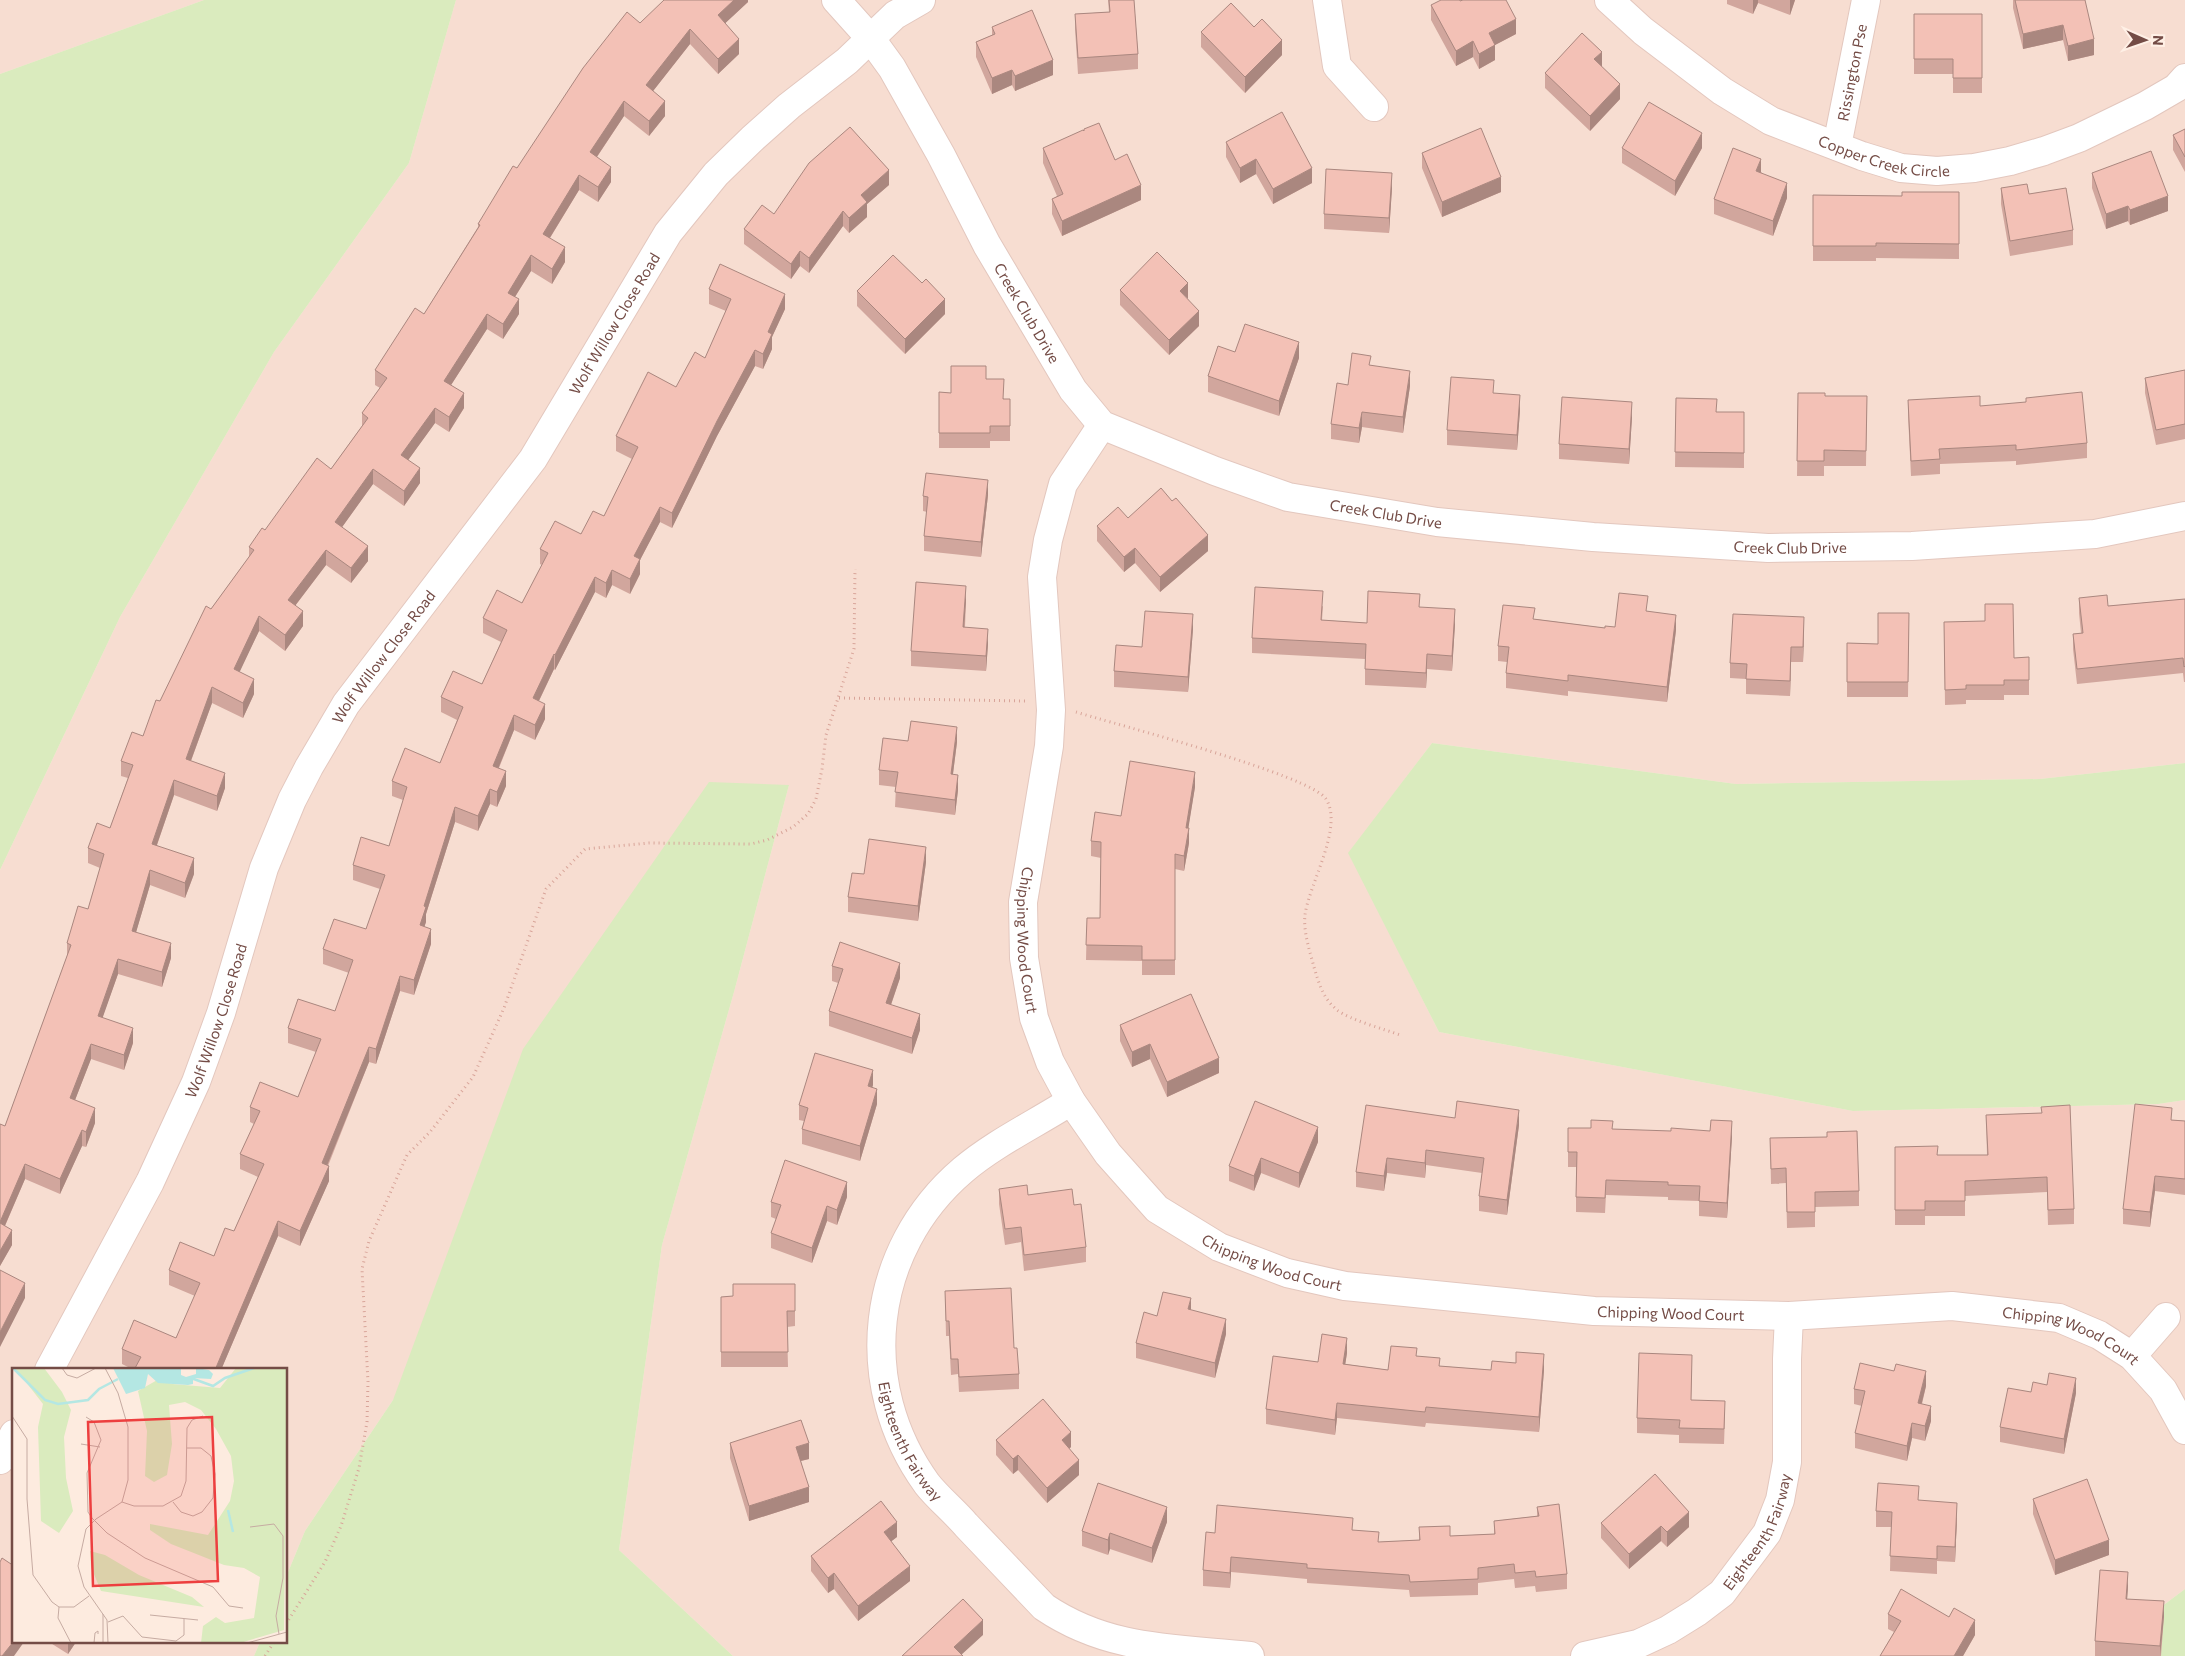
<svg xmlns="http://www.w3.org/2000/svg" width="2185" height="1656" viewBox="0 0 2185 1656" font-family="Commissioner,sans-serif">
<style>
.residential{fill:#f7ddd1}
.green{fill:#daebbe}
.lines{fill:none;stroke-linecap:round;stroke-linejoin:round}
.street-casing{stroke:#e3c7be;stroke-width:30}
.path{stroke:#d8a499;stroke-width:3;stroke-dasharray:1 4;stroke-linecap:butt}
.street{stroke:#fff;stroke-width:28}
.wall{fill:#d1a69d}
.shaded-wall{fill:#aa877f}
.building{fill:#f3c1b6;stroke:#aa877f}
.labels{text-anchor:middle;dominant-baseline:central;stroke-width:4.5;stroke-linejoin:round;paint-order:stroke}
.street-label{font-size:15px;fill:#744c46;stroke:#fff0e6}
.inset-river{fill:none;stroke:#b4e7e3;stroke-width:2.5}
.inset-road{fill:none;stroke:#c6aba2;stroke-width:1}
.view{fill:#ed3f3f;fill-opacity:0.15;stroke:#ed3f3f;stroke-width:2.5}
.inset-edge{fill:none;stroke:#744c46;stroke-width:2.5}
</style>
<rect width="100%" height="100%" fill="#fdebdf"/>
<path class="residential" d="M 0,0 L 204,0 L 0,74 Z
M 456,0 L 2185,0 L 2185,763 L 2040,779 L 1736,784 L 1432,743 L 1349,853 L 1439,1032 L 1853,1111 L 2158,1104 L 2185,1100 L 2185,1589 L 2096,1656 L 733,1656 L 619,1550 L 662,1245 L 734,992 L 789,785 L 393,1400 L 305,1531 L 286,1577 L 286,1370 L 14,1370 L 14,1642 L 260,1642 L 254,1656 L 0,1656 L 0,870 L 120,617 L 274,352 L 409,163 Z"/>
<path class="green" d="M 204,0 L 456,0 L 409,163 L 274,352 L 120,617 L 0,870 L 0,74 Z
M 1432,743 L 1736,784 L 2040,779 L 2185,763 L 2185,1100 L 2158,1104 L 1853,1111 L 1439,1032 L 1348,853 Z
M 709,782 L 789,785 L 734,992 L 662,1245 L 619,1550 L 733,1656 L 254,1656 L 260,1642 L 286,1642 L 286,1577 L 305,1531 L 393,1400 L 523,1049 Z
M 2185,1589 L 2185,1656 L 2096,1656 Z"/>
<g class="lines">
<g class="street-casing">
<g id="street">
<path id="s1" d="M 836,0 L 871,39 L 892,68 L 941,155 L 987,245 L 1073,390 L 1102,425 L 1215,471 L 1288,497 L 1437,522 L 1593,537 L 1768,548 L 1912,546 L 2095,534 L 2185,516"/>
<path d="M 1327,0 L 1337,66 L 1374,107"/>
<path id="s2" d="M 1609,0 L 1643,31 L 1722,91 L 1771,121 L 1862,156 L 1901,168 L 1937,171 L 1974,168 L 2010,161 L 2044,151 L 2079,138 L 2145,106 L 2176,88 L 2185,78"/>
<path id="s3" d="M 1837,146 L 1866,0"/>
<path id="s4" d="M 1102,425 L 1063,484 L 1048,540 L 1042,577 L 1051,710 L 1049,746 L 1023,902 L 1024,958 L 1034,1018 L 1050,1062 L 1071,1101 L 1108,1154 L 1157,1209 L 1219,1247 L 1287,1273 L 1345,1286 L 1594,1311 L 1789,1316 L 1952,1306 L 2059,1318 L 2099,1335 L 2132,1356 L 2163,1390 L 2185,1430"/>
<path id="s5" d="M 1071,1101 C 1035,1124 995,1143 963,1170 C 869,1250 855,1385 927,1484 C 938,1498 954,1511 966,1525 C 992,1552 1018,1580 1044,1607 C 1109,1651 1175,1648 1250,1656"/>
<path d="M 2132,1356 L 2166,1317"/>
<path id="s6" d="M 49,1370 L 150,1182 L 196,1082 L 221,1013 L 264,868 L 292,800 L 309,767 L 346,704 L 533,459 L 668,233 L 716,174 L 752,139 L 789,106 L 847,61 L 895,15 L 921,0"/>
<path d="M 0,1460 L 14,1434"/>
<path id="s7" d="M 1585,1656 L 1638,1644 L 1668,1630 L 1697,1612 L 1722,1593 L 1767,1533 L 1780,1500 L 1787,1462 L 1787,1359 L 1789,1316"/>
</g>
</g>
<path class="path" d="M 839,698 L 1026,701
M 1076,712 C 1114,724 1311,775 1326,799 C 1344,827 1309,884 1305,915 C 1303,931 1310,952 1314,967 C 1319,984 1323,998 1337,1010 C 1350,1020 1384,1029 1400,1035
M 286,1624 L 325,1562 L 341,1526 L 359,1468 L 367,1422 L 368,1382 L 362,1269 L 369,1241 L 407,1155 L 430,1132 L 473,1077 L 504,1008 L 546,889 L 585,849 L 649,843 L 751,844 L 767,840 L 793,827 L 808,814 L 816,799 L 822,769 L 826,735 L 854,649 L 855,569
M 265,1656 L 274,1642"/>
<use href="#street" class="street"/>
</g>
<path class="wall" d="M 748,0 L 748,2 L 725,23 L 739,54 L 718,74 L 690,44 L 653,91 L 665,116 L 649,136 L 624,116 L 597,157 L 611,182 L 598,202 L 579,190 L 550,238 L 565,262 L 552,284 L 531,271 L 515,297 L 519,314 L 503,339 L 487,329 L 451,385 L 464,408 L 449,432 L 435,423 L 408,460 L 420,483 L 404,506 L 373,484 L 342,527 L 368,561 L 351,583 L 326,565 L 295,606 L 303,626 L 285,651 L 259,631 L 239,672 L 254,694 L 243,718 L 212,703 L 191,761 L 225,788 L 217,811 L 174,795 L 157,845 L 194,874 L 185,898 L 150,885 L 136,932 L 171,958 L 162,987 L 118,974 L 102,1018 L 133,1043 L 124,1070 L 91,1059 L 75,1100 L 95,1123 L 86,1147 L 82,1146 L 60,1194 L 25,1179 L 5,1226 L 12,1245 L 0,1266 L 0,1124 L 5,1126 L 67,956 L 67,943 L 88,909 L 100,868 L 88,863 L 88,848 L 110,828 L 128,778 L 121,776 L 121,761 L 143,736 L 160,701 L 211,609 L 249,557 L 249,547 L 265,530 L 331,469 L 362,426 L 362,413 L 380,388 L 375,385 L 375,370 L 424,314 L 478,227 L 478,224 L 517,168 L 640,23 Z
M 1108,0 L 1134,0 L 1138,54 L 1138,69 L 1078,74 L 1075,29 L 1075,14 L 1109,12 Z
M 1727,0 L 1795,0 L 1790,15 L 1758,3 L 1753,14 L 1727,4 Z
M 2013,0 L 2085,0 L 2094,55 L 2068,61 L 2063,40 L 2023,49 L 2013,8 Z
M 1460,1 L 1516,34 L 1495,45 L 1495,60 L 1479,69 L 1473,57 L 1456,66 L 1431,20 L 1431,5 Z
M 1914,14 L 1982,14 L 1982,93 L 1953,93 L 1953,74 L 1914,74 Z
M 992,27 L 1053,75 L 1015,91 L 1012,85 L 992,94 L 976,57 L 976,42 L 992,35 Z
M 1254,27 L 1282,55 L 1245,93 L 1201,47 L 1201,32 Z
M 1545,73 L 1620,99 L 1590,131 L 1545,88 Z
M 2185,129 L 2185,172 L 2173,150 L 2173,135 Z
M 1226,142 L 1312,183 L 1273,204 L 1256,174 L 1240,183 L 1226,157 Z
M 1043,148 L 1115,160 L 1141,200 L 1062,236 L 1052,214 L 1052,199 L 1057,196 L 1043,163 Z
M 1622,148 L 1702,148 L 1675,196 L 1622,163 Z
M 1422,153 L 1501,192 L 1442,217 L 1422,168 Z
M 1761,172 L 1787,198 L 1773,236 L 1714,214 L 1714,199 Z
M 2092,173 L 2168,211 L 2130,225 L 2128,221 L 2106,229 L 2092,188 Z
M 889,185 L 867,204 L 867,217 L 849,233 L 843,226 L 809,273 L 800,266 L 791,279 L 744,244 L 744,229 L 774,214 Z
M 1392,188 L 1389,233 L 1324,229 L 1324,214 Z
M 2001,188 L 2029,194 L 2073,230 L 2073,245 L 2010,256 L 2001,204 Z
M 1959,192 L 1959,259 L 1876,258 L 1876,261 L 1813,261 L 1813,195 L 1902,196 Z
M 709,289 L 785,309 L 772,337 L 772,349 L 763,369 L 755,366 L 717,436 L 672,528 L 660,522 L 640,560 L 640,574 L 630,594 L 612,585 L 606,598 L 595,592 L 555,670 L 554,669 L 539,701 L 545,719 L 535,740 L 514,730 L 499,768 L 506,786 L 497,807 L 490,804 L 478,831 L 455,822 L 426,914 L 426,922 L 424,927 L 431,944 L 414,995 L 400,991 L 376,1064 L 369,1062 L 328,1166 L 329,1181 L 300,1246 L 278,1236 L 221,1370 L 134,1370 L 122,1364 L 122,1349 L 176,1338 L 195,1296 L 169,1285 L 169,1270 L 214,1256 L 234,1231 L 258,1177 L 240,1169 L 240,1154 L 254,1124 L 250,1122 L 250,1107 L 298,1097 L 316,1052 L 288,1043 L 288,1028 L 335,1011 L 349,973 L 323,964 L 323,949 L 366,929 L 380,889 L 353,880 L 353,865 L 389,846 L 403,800 L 392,796 L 392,781 L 440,763 L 457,720 L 441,712 L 441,697 L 482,684 L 501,642 L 483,633 L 483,618 L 522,603 L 542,565 L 540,564 L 540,549 L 581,534 L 604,516 L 632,459 L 616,451 L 616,436 L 676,387 L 705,358 L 726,311 L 709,304 Z
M 1120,290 L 1188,299 L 1199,326 L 1169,355 L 1120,305 Z
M 857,291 L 945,314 L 905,354 L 857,306 Z
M 1235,352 L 1299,358 L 1279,416 L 1208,392 L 1208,376 Z
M 1371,365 L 1410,386 L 1403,433 L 1362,427 L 1359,443 L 1331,439 L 1331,424 L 1348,385 Z
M 2185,370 L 2185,439 L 2156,445 L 2145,393 L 2145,378 Z
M 986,379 L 1004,399 L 1010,399 L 1010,441 L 990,441 L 990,448 L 939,448 L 939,392 L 951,393 Z
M 1494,393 L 1520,410 L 1517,450 L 1447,445 L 1447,430 Z
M 1798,393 L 1825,396 L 1867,396 L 1866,466 L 1824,466 L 1824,476 L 1797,476 Z
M 1676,398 L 1717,412 L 1744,412 L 1744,468 L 1675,467 Z
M 1908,400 L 1980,406 L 2087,443 L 2087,458 L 2016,465 L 2016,461 L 1940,464 L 1940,474 L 1911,476 L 1908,415 Z
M 1632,417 L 1629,464 L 1559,459 L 1559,444 Z
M 988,495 L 981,557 L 924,551 L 924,536 L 927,512 L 923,511 L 923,496 Z
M 1128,518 L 1208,551 L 1160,592 L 1135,563 L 1124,572 L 1097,541 L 1097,526 Z
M 2079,598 L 2108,606 L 2185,599 L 2185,682 L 2184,682 L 2183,673 L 2077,684 L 2073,649 L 2073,634 L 2081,633 L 2079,613 Z
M 966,601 L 965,627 L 988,644 L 986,671 L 911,666 L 911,651 Z
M 1323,606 L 1322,620 L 1367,623 L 1420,607 L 1455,624 L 1452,671 L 1427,669 L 1426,688 L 1365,685 L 1365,659 L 1252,653 L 1252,638 Z
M 1648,611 L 1676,630 L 1667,702 L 1568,691 L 1568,696 L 1506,688 L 1506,673 L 1507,662 L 1498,661 L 1498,646 L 1535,619 L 1605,628 L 1615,627 Z
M 1909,613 L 1908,697 L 1847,697 L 1847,643 L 1878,644 Z
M 1944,622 L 2014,658 L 2029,657 L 2029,695 L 2004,695 L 2004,700 L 1966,700 L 1966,704 L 1945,705 Z
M 1193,629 L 1188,692 L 1114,687 L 1114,671 L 1142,647 Z
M 1804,633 L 1803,662 L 1791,662 L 1790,696 L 1746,694 L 1746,679 L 1730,678 L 1730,663 Z
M 908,741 L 957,742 L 953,774 L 958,790 L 955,815 L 895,807 L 896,787 L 879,785 L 879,770 Z
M 1195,787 L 1188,828 L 1189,843 L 1184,871 L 1175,869 L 1175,975 L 1142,975 L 1142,961 L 1086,960 L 1087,918 L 1100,918 L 1101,858 L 1091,856 L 1091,841 L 1121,816 Z
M 926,862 L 918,921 L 848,912 L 848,897 L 864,874 Z
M 832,966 L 900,978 L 891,1005 L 920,1030 L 912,1054 L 829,1026 L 829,1011 L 838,983 L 832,981 Z
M 1120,1025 L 1219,1073 L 1167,1097 L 1150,1059 L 1132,1067 L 1120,1041 Z
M 873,1085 L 872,1087 L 877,1104 L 860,1161 L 802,1144 L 802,1129 L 804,1121 L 799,1120 L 799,1105 Z
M 2041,1113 L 2074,1209 L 2074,1224 L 2048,1225 L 2047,1192 L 1965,1196 L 1965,1216 L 1925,1216 L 1925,1225 L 1895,1225 L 1895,1147 L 1938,1155 L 1987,1155 L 1986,1115 Z
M 1455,1118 L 1519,1125 L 1507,1215 L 1479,1211 L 1479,1196 L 1482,1173 L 1426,1165 L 1425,1178 L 1387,1173 L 1384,1191 L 1356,1187 L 1356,1172 Z
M 2172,1120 L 2185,1121 L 2185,1195 L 2155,1191 L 2150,1227 L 2123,1224 L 2123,1209 Z
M 1568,1128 L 1613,1129 L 1732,1136 L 1727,1218 L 1699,1216 L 1699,1201 L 1668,1200 L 1668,1197 L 1606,1195 L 1605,1213 L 1576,1212 L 1576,1167 L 1568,1167 Z
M 1770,1138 L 1859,1191 L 1859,1206 L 1815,1207 L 1815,1227 L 1787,1228 L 1786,1183 L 1771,1184 Z
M 1318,1142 L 1299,1188 L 1261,1173 L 1254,1191 L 1229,1181 L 1229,1166 Z
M 999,1189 L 1074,1205 L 1086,1247 L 1086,1262 L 1024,1271 L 1021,1242 L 1005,1245 L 999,1204 Z
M 847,1197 L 837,1225 L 827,1221 L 812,1263 L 771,1248 L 771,1233 L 776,1219 L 771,1217 L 771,1202 Z
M 795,1284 L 795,1326 L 787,1327 L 788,1367 L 721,1367 L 721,1297 L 733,1296 Z
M 945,1291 L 1014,1348 L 1019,1374 L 1019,1389 L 959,1392 L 958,1374 L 951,1375 L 949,1336 L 946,1336 Z
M 1191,1310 L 1226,1334 L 1215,1378 L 1136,1358 L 1136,1343 L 1157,1316 Z
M 1347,1353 L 1345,1364 L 1388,1370 L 1417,1356 L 1440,1366 L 1491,1370 L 1544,1370 L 1539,1432 L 1426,1423 L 1425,1427 L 1337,1418 L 1335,1435 L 1266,1424 L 1266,1409 L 1318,1362 Z
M 1692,1370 L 1691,1400 L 1725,1416 L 1724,1444 L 1679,1443 L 1679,1435 L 1637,1433 L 1637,1418 Z
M 1926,1386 L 1922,1404 L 1931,1421 L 1925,1441 L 1912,1438 L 1907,1461 L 1855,1448 L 1855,1433 L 1862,1406 L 1854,1404 L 1854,1389 Z
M 2031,1392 L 2076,1393 L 2064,1454 L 2000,1442 L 2000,1427 Z
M 996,1440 L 1071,1447 L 1069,1449 L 1079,1475 L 1047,1503 L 1018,1470 L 1013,1474 L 996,1455 Z
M 730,1443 L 809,1459 L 801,1461 L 809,1502 L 749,1521 L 730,1458 Z
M 2033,1499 L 2109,1555 L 2055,1575 L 2033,1514 Z
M 1919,1500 L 1957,1518 L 1955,1562 L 1937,1561 L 1937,1574 L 1890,1571 L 1891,1527 L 1876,1527 L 1876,1511 Z
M 1537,1507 L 1567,1574 L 1567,1589 L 1536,1592 L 1535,1586 L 1515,1588 L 1514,1579 L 1478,1583 L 1478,1595 L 1410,1597 L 1409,1590 L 1307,1583 L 1307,1579 L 1231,1572 L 1230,1588 L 1203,1586 L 1203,1570 L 1215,1533 L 1353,1530 L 1379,1542 L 1419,1540 L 1419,1527 L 1450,1536 L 1494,1534 L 1494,1521 L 1537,1516 Z
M 1167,1522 L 1152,1563 L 1110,1549 L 1108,1555 L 1082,1546 L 1082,1531 Z
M 1601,1523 L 1689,1527 L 1667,1547 L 1661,1541 L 1629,1569 L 1601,1538 Z
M 897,1537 L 891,1541 L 910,1581 L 858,1621 L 834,1589 L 828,1593 L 811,1571 L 811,1556 Z
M 2128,1587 L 2127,1599 L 2164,1616 L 2161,1656 L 2095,1656 L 2095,1641 Z
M 1888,1614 L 1975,1635 L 1963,1656 L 1880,1656 L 1894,1632 L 1888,1629 Z
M 49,1642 L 76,1642 L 68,1654 Z"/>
<path class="shaded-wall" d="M 734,0 L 748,0 L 748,2 L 718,30 L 718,15 Z
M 1753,0 L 1758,0 L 1758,3 L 1753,14 Z
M 1790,0 L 1795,0 L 1790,15 Z
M 1516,19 L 1516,34 L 1495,45 L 1495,60 L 1479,69 L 1479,54 L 1489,33 Z
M 2063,25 L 2063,40 L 2023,49 L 2023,34 Z
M 690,29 L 690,44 L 646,100 L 646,85 Z
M 739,39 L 739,54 L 718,74 L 718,59 Z
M 2094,39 L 2094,55 L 2068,61 L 2068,46 Z
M 1282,40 L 1282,55 L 1245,93 L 1245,77 Z
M 1473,41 L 1473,57 L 1456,66 L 1456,51 Z
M 1602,52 L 1602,67 L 1594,59 Z
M 1053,60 L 1053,75 L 1015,91 L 1015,76 Z
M 1012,70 L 1012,85 L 992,94 L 992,78 Z
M 1620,84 L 1620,99 L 1590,131 L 1590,116 Z
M 624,101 L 624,116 L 590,167 L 590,152 Z
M 665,101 L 665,116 L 649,136 L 649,121 Z
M 1702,133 L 1702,148 L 1675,196 L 1675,181 Z
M 1256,159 L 1256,174 L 1240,183 L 1240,168 Z
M 1761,159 L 1761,174 L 1756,171 Z
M 611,167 L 611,182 L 598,202 L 598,187 Z
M 1312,168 L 1312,183 L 1273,204 L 1273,189 Z
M 889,170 L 889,185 L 867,204 L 867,217 L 849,233 L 849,218 L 861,195 Z
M 1392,173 L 1392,188 L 1389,233 L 1389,218 Z
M 579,175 L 579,190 L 543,249 L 543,234 Z
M 1501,177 L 1501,192 L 1442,217 L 1442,202 Z
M 1787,183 L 1787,198 L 1773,236 L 1773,221 Z
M 1141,185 L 1141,200 L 1062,236 L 1062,221 Z
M 2168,196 L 2168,211 L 2130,225 L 2130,210 Z
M 2128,206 L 2128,221 L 2106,229 L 2106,214 Z
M 843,211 L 843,226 L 809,273 L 809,258 Z
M 565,247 L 565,262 L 552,284 L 552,269 Z
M 800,251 L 800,266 L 791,279 L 791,264 Z
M 531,255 L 531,271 L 508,308 L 508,293 Z
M 1188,283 L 1188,299 L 1180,291 Z
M 785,294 L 785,309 L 772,337 L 772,349 L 763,369 L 763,354 L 768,332 Z
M 519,299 L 519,314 L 503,339 L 503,324 Z
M 945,299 L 945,314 L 905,354 L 905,339 Z
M 1199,311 L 1199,326 L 1169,355 L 1169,340 Z
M 487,314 L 487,329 L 444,396 L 444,381 Z
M 1299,342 L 1299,358 L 1279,416 L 1279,401 Z
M 755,350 L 755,366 L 717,436 L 672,528 L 672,513 L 717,421 Z
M 1410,371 L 1410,386 L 1403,433 L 1403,417 Z
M 464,393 L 464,408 L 449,432 L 449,417 Z
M 1520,395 L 1520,410 L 1517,450 L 1517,435 Z
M 1632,402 L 1632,417 L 1629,464 L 1629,449 Z
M 435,408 L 435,423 L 401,470 L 401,455 Z
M 1362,412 L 1362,427 L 1359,443 L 1359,428 Z
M 420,468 L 420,483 L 404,506 L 404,491 Z
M 373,469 L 373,484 L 335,537 L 335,522 Z
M 988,480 L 988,495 L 981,557 L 981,542 Z
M 660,507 L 660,522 L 640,560 L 640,574 L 630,594 L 630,579 L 634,556 Z
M 1208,535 L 1208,551 L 1160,592 L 1160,577 Z
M 368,546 L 368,561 L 351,583 L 351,568 Z
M 1135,548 L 1135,563 L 1124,572 L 1124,557 Z
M 326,550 L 326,565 L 288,615 L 288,600 Z
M 612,570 L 612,585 L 606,598 L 606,583 Z
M 595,577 L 595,592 L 555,670 L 555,655 Z
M 966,586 L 966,601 L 963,642 L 963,627 Z
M 1455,609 L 1455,624 L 1452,671 L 1452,656 Z
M 303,611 L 303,626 L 285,651 L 285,635 Z
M 1193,614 L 1193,629 L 1188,692 L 1188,677 Z
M 1676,615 L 1676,630 L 1667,702 L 1667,687 Z
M 259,616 L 259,631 L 234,684 L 234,669 Z
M 1804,617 L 1804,633 L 1803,662 L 1803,647 Z
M 988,629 L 988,644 L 986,671 L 986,656 Z
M 1791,647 L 1791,662 L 1790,696 L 1790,681 Z
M 554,654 L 554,669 L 533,713 L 533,698 Z
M 1427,654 L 1427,669 L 1426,688 L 1426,673 Z
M 254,679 L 254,694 L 243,718 L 243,703 Z
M 212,687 L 212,703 L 186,774 L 186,759 Z
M 545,704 L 545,719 L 535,740 L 535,725 Z
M 514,715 L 514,730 L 493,781 L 493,766 Z
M 957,727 L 957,742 L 951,789 L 951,774 Z
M 506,771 L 506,786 L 497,807 L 497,792 Z
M 1195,772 L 1195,787 L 1186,843 L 1186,828 Z
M 225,773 L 225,788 L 217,811 L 217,796 Z
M 958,775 L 958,790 L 955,815 L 955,800 Z
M 174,780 L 174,795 L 152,859 L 152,844 Z
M 490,789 L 490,804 L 478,831 L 478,816 Z
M 455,807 L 455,822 L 426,914 L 426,922 L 420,940 L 420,925 L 424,906 Z
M 1189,828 L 1189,843 L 1184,871 L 1184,856 Z
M 926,847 L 926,862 L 918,921 L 918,906 Z
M 194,858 L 194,874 L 185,898 L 185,883 Z
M 150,870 L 150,885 L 132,946 L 132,931 Z
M 431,929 L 431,944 L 414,995 L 414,980 Z
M 171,943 L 171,958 L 162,987 L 162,972 Z
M 118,959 L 118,974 L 98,1031 L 98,1016 Z
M 900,963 L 900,978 L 886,1019 L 886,1003 Z
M 400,976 L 400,991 L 376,1064 L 376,1049 Z
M 920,1014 L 920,1030 L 912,1054 L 912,1038 Z
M 133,1028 L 133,1043 L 124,1070 L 124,1055 Z
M 91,1044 L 91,1059 L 70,1113 L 70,1098 Z
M 1150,1044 L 1150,1059 L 1132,1067 L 1132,1052 Z
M 369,1047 L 369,1062 L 322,1178 L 322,1163 Z
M 1219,1058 L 1219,1073 L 1167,1097 L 1167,1082 Z
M 873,1070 L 873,1085 L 868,1101 L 868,1086 Z
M 877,1089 L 877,1104 L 860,1161 L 860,1146 Z
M 95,1108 L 95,1123 L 86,1147 L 86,1132 Z
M 1519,1110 L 1519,1125 L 1507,1215 L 1507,1200 Z
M 1732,1121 L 1732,1136 L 1727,1218 L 1727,1203 Z
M 1318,1127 L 1318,1142 L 1299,1188 L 1299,1173 Z
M 82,1130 L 82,1146 L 60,1194 L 60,1179 Z
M 1426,1150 L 1426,1165 L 1425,1178 L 1425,1163 Z
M 1261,1158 L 1261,1173 L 1254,1191 L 1254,1176 Z
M 1387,1158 L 1387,1173 L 1384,1191 L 1384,1176 Z
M 25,1164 L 25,1179 L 0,1237 L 0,1222 Z
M 329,1166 L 329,1181 L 300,1246 L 300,1231 Z
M 2155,1176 L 2155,1191 L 2150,1227 L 2150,1212 Z
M 847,1182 L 847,1197 L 837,1225 L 837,1210 Z
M 827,1206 L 827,1221 L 812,1263 L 812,1248 Z
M 278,1221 L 278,1236 L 221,1370 L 215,1370 Z
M 12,1230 L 12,1245 L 0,1266 L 0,1251 Z
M 25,1283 L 25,1298 L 0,1347 L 0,1332 Z
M 1191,1298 L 1191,1314 L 1188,1309 Z
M 1226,1319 L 1226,1334 L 1215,1378 L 1215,1363 Z
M 1347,1338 L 1347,1353 L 1343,1379 L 1343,1364 Z
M 1544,1354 L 1544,1370 L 1539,1432 L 1539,1417 Z
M 1926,1371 L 1926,1386 L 1918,1418 L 1918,1403 Z
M 2076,1378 L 2076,1393 L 2064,1454 L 2064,1439 Z
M 1337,1403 L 1337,1418 L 1335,1435 L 1335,1420 Z
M 1931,1406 L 1931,1421 L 1925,1441 L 1925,1426 Z
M 1912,1423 L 1912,1438 L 1907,1461 L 1907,1446 Z
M 1071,1432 L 1071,1447 L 1062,1455 L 1062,1440 Z
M 809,1443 L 809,1459 L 796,1462 L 796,1447 Z
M 1018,1455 L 1018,1470 L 1013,1474 L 1013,1459 Z
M 1079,1460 L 1079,1475 L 1047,1503 L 1047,1488 Z
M 809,1487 L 809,1502 L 749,1521 L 749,1506 Z
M 1957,1503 L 1957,1518 L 1955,1562 L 1955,1547 Z
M 1167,1507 L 1167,1522 L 1152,1563 L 1152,1548 Z
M 1689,1512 L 1689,1527 L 1667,1547 L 1667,1532 Z
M 897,1522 L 897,1537 L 884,1547 L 884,1532 Z
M 1661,1526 L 1661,1541 L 1629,1569 L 1629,1554 Z
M 1110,1533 L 1110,1549 L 1108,1555 L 1108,1540 Z
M 2109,1540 L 2109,1555 L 2055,1575 L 2055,1560 Z
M 1231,1557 L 1231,1572 L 1230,1588 L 1230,1573 Z
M 910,1566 L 910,1581 L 858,1621 L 858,1606 Z
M 2128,1572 L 2128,1587 L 2126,1614 L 2126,1599 Z
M 834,1573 L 834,1589 L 828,1593 L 828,1578 Z
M 2164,1601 L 2164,1616 L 2160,1656 L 2160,1646 Z
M 983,1620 L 983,1635 L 960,1656 L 954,1647 Z
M 1975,1620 L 1975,1635 L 1963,1656 L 1954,1656 Z
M 14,1641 L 14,1642 L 24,1642 L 14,1656 L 2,1656 Z
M 68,1642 L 76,1642 L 68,1654 Z"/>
<path class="building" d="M 664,0 L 734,0 L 718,15 L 739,39 L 718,59 L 690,29 L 646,85 L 665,101 L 649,121 L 624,101 L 590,152 L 611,167 L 598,187 L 579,175 L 543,234 L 565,247 L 552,269 L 531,255 L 508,293 L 519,299 L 503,324 L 487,314 L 444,381 L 464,393 L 449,417 L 435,408 L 401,455 L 420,468 L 404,491 L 373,469 L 335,522 L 368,546 L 351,568 L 326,550 L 288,600 L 303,611 L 285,635 L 259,616 L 234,669 L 254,679 L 243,703 L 212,687 L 186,759 L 225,773 L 217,796 L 174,780 L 152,844 L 194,858 L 185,883 L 150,870 L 132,931 L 171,943 L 162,972 L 118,959 L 98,1016 L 133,1028 L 124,1055 L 91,1044 L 70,1098 L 95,1108 L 86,1132 L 82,1130 L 60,1179 L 25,1164 L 0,1222 L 0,1124 L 5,1126 L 71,945 L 67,943 L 78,906 L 88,909 L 104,854 L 88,848 L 97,823 L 110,828 L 133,765 L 121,761 L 132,732 L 143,736 L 156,700 L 160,701 L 206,606 L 211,609 L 254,550 L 249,547 L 262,528 L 265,530 L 317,458 L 331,469 L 368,418 L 362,413 L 387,378 L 375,370 L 415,308 L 424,314 L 480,225 L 478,224 L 513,166 L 517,168 L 583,68 L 627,12 L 640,23 Z
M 1109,0 L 1134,0 L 1138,54 L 1078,58 L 1075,14 L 1110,12 Z
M 1441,0 L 1460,0 L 1460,1 L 1463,0 L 1506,0 L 1516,19 L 1489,33 L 1495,45 L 1479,54 L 1473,41 L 1456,51 L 1431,5 Z
M 2015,0 L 2085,0 L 2094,39 L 2068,46 L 2063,25 L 2023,34 Z
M 1231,3 L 1254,27 L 1262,19 L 1282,40 L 1245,77 L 1201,32 Z
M 1032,10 L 1053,60 L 1015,76 L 1012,70 L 992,78 L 976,42 L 995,34 L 992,27 Z
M 1914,14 L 1982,14 L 1982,78 L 1953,78 L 1953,59 L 1914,59 Z
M 1582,33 L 1602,52 L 1594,59 L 1620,84 L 1590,116 L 1545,73 Z
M 1649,102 L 1702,133 L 1675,181 L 1622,148 Z
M 1282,112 L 1312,168 L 1273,189 L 1256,159 L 1240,168 L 1226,142 Z
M 1099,123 L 1115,160 L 1127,154 L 1141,185 L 1062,221 L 1052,199 L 1063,194 L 1043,148 L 1083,130 L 1084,131 L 1084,129 Z
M 850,127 L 889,170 L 861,195 L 867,202 L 849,218 L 843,211 L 809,258 L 800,251 L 791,264 L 744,229 L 762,205 L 774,214 L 809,163 Z
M 1481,128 L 1501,177 L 1442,202 L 1422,153 Z
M 2185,129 L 2185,157 L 2173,135 Z
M 1733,148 L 1761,159 L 1756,171 L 1787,183 L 1773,221 L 1714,199 Z
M 2151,151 L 2168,196 L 2130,210 L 2128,206 L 2106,214 L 2092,173 Z
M 1326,169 L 1392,173 L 1389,218 L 1324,214 Z
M 2027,184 L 2029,194 L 2066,188 L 2073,230 L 2010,241 L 2001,188 Z
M 1902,192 L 1959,192 L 1959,244 L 1876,243 L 1876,246 L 1813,246 L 1813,195 L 1902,196 Z
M 1157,252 L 1188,283 L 1180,291 L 1199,311 L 1169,340 L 1120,290 Z
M 893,255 L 922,283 L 926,279 L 945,299 L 905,339 L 857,291 Z
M 720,264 L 785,294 L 768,332 L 772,334 L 763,354 L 755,350 L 717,421 L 672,513 L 660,507 L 634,556 L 640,559 L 630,579 L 612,570 L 606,583 L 595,577 L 555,655 L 554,654 L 533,698 L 545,704 L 535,725 L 514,715 L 493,766 L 506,771 L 497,792 L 490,789 L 478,816 L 455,807 L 424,906 L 426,907 L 420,925 L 431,929 L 414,980 L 400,976 L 376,1049 L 369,1047 L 322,1163 L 329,1166 L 300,1231 L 278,1221 L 215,1370 L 134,1370 L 141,1357 L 122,1349 L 134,1320 L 176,1338 L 200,1283 L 169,1270 L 180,1242 L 214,1256 L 225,1228 L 234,1231 L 264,1164 L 240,1154 L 260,1111 L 250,1107 L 260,1082 L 298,1097 L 321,1039 L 288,1028 L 298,999 L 335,1011 L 353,960 L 323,949 L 334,919 L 366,929 L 385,875 L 353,865 L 361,837 L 389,846 L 407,787 L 392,781 L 405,748 L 440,763 L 463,707 L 441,697 L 453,671 L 482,684 L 507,630 L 483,618 L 497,590 L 522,603 L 548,553 L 540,549 L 555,521 L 581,534 L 593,511 L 604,516 L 638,447 L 616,436 L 648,372 L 676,387 L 695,352 L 705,358 L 731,299 L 709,289 Z
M 1245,324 L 1299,342 L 1279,401 L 1208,376 L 1218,346 L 1235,352 Z
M 1352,353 L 1371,356 L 1369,365 L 1410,371 L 1403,417 L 1362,412 L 1359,428 L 1331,424 L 1337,383 L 1348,385 Z
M 951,366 L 986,366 L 986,379 L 1004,379 L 1003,399 L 1010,399 L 1010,426 L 990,426 L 990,433 L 939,433 L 939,392 L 951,393 Z
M 2185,370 L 2185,424 L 2156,430 L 2145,378 Z
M 1451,377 L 1494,380 L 1493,393 L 1520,395 L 1517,435 L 1447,430 Z
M 2082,392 L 2087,443 L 2016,450 L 2016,445 L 1939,449 L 1940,459 L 1911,461 L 1908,400 L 1980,396 L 1980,406 L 2026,402 L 2026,398 Z
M 1798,393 L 1825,393 L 1825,396 L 1867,396 L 1866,451 L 1824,450 L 1824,461 L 1797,461 Z
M 1562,397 L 1632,402 L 1629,449 L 1559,444 Z
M 1676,398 L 1717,399 L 1716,412 L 1744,412 L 1744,453 L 1675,452 Z
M 926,473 L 988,480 L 981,542 L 924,536 L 928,497 L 923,496 Z
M 1161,488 L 1172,501 L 1176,498 L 1208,535 L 1160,577 L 1135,548 L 1124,557 L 1097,526 L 1118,507 L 1128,518 Z
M 916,582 L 966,586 L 963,627 L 988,629 L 986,656 L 911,651 Z
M 1255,587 L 1323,591 L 1321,620 L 1367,623 L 1368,591 L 1420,594 L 1419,607 L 1455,609 L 1452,656 L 1427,654 L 1426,673 L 1365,669 L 1366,644 L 1252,638 Z
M 1619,593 L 1648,596 L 1646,611 L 1676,615 L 1667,687 L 1568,675 L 1568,681 L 1506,673 L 1509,647 L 1498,646 L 1503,605 L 1535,608 L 1533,619 L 1605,628 L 1605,626 L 1615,627 Z
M 2107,595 L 2108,606 L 2185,599 L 2185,666 L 2184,667 L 2183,658 L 2077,669 L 2073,634 L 2083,633 L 2079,598 Z
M 1985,604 L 2013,604 L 2014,658 L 2029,657 L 2029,680 L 2004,680 L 2004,685 L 1966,685 L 1966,689 L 1945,690 L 1944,622 L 1985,621 Z
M 1145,611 L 1193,614 L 1188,677 L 1114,671 L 1116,645 L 1142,647 Z
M 1878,613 L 1909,613 L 1908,682 L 1847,682 L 1847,643 L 1878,644 Z
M 1733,614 L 1804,617 L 1803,647 L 1791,647 L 1790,681 L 1746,679 L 1747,664 L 1730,663 Z
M 911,721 L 957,727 L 951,774 L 958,775 L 955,800 L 895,792 L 898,772 L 879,770 L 883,738 L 908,741 Z
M 1130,761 L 1195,772 L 1186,828 L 1189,828 L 1184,856 L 1175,854 L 1175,960 L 1142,960 L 1142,946 L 1086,945 L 1087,918 L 1100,918 L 1101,842 L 1091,841 L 1095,812 L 1121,816 Z
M 869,839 L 926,847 L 918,906 L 848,897 L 852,873 L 864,874 Z
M 840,942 L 900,963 L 886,1003 L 920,1014 L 912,1038 L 829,1011 L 843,969 L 832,966 Z
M 1191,994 L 1219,1058 L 1167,1082 L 1150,1044 L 1132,1052 L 1120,1025 Z
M 815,1053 L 873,1070 L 868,1086 L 877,1089 L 860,1146 L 802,1129 L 808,1108 L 799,1105 Z
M 1255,1101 L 1318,1127 L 1299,1173 L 1261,1158 L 1254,1176 L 1229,1166 Z
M 1457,1101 L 1519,1110 L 1507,1200 L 1479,1196 L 1484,1158 L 1426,1150 L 1425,1163 L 1387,1158 L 1384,1176 L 1356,1172 L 1366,1105 L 1455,1118 Z
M 2135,1104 L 2172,1108 L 2171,1120 L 2185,1121 L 2185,1179 L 2155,1176 L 2150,1212 L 2123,1209 Z
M 2070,1105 L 2074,1209 L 2048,1210 L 2047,1177 L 1965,1181 L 1965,1201 L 1925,1201 L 1925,1210 L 1895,1210 L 1895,1147 L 1938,1146 L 1937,1155 L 1988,1155 L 1986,1115 L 2042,1113 L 2041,1107 Z
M 1591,1120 L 1613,1121 L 1612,1129 L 1671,1131 L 1671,1128 L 1710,1131 L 1711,1120 L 1732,1121 L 1727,1203 L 1699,1201 L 1700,1186 L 1668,1185 L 1668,1182 L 1606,1180 L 1605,1198 L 1576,1197 L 1577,1152 L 1568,1152 L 1568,1128 L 1591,1128 Z
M 1857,1131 L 1859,1191 L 1815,1192 L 1815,1212 L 1787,1212 L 1786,1168 L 1771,1169 L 1770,1138 L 1827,1137 L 1827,1132 Z
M 785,1160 L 847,1182 L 837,1210 L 827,1206 L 812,1248 L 771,1233 L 781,1205 L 771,1202 Z
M 1027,1185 L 1028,1195 L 1072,1189 L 1074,1205 L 1081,1204 L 1086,1247 L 1024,1255 L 1021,1227 L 1005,1229 L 999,1189 Z
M 0,1223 L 12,1230 L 0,1251 Z
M 0,1270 L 25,1283 L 0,1332 Z
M 733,1284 L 795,1284 L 795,1311 L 787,1311 L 788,1352 L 721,1352 L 721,1297 L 733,1296 Z
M 1011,1288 L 1014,1348 L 1017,1348 L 1019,1374 L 959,1377 L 958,1359 L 951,1359 L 949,1321 L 946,1321 L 945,1291 Z
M 1163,1292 L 1191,1298 L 1188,1309 L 1226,1319 L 1215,1363 L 1136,1343 L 1144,1312 L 1157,1316 Z
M 1322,1334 L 1347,1338 L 1343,1364 L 1388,1370 L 1391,1346 L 1417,1348 L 1416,1356 L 1440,1358 L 1439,1366 L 1491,1370 L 1492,1361 L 1516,1363 L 1516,1352 L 1544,1354 L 1539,1417 L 1426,1407 L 1425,1412 L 1337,1403 L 1335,1420 L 1266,1409 L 1273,1356 L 1318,1362 Z
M 1639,1353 L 1692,1355 L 1691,1400 L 1725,1401 L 1724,1429 L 1679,1428 L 1680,1420 L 1637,1418 Z
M 1860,1363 L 1894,1371 L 1896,1364 L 1926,1371 L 1918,1403 L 1931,1406 L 1925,1426 L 1912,1423 L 1907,1446 L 1855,1433 L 1865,1391 L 1854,1389 Z
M 2049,1373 L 2076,1378 L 2064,1439 L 2000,1427 L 2008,1388 L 2031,1392 L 2033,1382 L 2047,1385 Z
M 1043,1399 L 1071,1432 L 1062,1440 L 1079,1460 L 1047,1488 L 1018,1455 L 1013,1459 L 996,1440 Z
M 801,1420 L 809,1443 L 796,1447 L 809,1487 L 749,1506 L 730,1443 Z
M 1655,1474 L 1689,1512 L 1667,1532 L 1661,1526 L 1629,1554 L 1601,1523 Z
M 2087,1479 L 2109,1540 L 2055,1560 L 2033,1499 Z
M 1098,1483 L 1167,1507 L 1152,1548 L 1110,1533 L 1108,1540 L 1082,1531 Z
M 1878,1483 L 1919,1486 L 1918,1500 L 1957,1503 L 1955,1547 L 1937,1546 L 1937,1559 L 1890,1556 L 1892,1512 L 1876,1511 Z
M 881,1501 L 897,1522 L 884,1532 L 910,1566 L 858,1606 L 834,1573 L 828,1578 L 811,1556 Z
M 1559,1504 L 1567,1574 L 1536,1577 L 1535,1571 L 1515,1573 L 1514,1564 L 1478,1568 L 1478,1579 L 1410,1582 L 1409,1575 L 1307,1568 L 1307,1564 L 1231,1557 L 1230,1573 L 1203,1570 L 1206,1532 L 1215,1533 L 1217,1505 L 1353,1518 L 1352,1530 L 1379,1532 L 1378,1542 L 1420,1540 L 1419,1527 L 1450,1526 L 1450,1536 L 1495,1534 L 1494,1521 L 1539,1516 L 1537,1507 Z
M 2,1558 L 14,1566 L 14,1641 L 2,1656 L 0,1656 L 0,1562 Z
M 2100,1570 L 2128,1572 L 2126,1599 L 2164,1601 L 2160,1646 L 2095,1641 Z
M 1901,1589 L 1949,1617 L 1954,1608 L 1975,1620 L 1954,1656 L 1880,1656 L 1901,1621 L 1888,1614 Z
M 963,1599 L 983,1620 L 954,1647 L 963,1656 L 902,1656 Z"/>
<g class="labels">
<g class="street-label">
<text stroke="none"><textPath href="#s3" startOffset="75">Rissington Pse</textPath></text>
<text stroke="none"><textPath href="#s2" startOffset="322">Copper Creek Circle</textPath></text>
<text stroke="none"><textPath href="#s1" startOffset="368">Creek Club Drive</textPath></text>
<text stroke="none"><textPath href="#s6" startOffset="1198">Wolf Willow Close Road</textPath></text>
<text stroke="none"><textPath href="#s1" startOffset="802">Creek Club Drive</textPath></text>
<text stroke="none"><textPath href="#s1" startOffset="1208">Creek Club Drive</textPath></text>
<text stroke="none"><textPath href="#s6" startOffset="792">Wolf Willow Close Road</textPath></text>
<text stroke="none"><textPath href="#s4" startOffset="532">Chipping Wood Court</textPath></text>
<text stroke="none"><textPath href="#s6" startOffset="388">Wolf Willow Close Road</textPath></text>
<text stroke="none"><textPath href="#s4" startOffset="968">Chipping Wood Court</textPath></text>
<text stroke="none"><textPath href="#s4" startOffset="1372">Chipping Wood Court</textPath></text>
<text stroke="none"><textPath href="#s4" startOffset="1778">Chipping Wood Court</textPath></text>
<text stroke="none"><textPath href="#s5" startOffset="430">Eighteenth Fairway</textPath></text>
<text stroke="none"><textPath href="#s7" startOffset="225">Eighteenth Fairway</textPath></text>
</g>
</g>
<g transform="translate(12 1368)">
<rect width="275" height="275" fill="#fdebdf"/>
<path d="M 3,0 L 32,0 L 50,24 L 59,42 L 52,69 L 54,110 L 61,143 L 47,165 L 29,153 L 26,59 L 31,36 ZM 224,0 L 275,0 L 272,262 L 228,275 L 189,275 L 191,258 L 204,249 L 213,255 L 242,250 L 248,209 L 232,200 L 212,197 L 159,176 L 138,162 L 138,156 L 196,167 L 218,133 L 222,113 L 219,88 L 204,61 L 189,42 L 173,34 L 157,37 L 160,76 L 155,107 L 142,114 L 133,108 L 135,63 L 126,23 L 147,11 L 160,16 L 208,20 ZM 78,183 L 93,187 L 127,207 L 180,229 L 192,239 L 89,223 L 79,199 Z" fill="#daebbe"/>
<path d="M 101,0 L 169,0 L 169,7 L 174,9 L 184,6 L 184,0 L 197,2 L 201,6 L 199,11 L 181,10 L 181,16 L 176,17 L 146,15 L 136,6 L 133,20 L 114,26 Z" fill="#b4e7e3"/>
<path class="inset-river" d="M 1,0 L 33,32 L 46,36 L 76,32 L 87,21 L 106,11M 179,10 L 201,18 L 213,10 L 242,0M 216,142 L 221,164"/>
<path class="inset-road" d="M 50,0 L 55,7 L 65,10 L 84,0M 93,0 L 106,25 L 116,59 L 116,112 L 110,134 L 84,151 L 74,161 L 66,198 L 72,219 L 95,252 L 96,275M 0,48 L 15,71 L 15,131 L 21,207 L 40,234 L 47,239 L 62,239 L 77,228M 74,49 L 82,54 L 89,72 L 75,105 L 76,144 L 80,150 L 95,165 L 133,190 L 201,219 L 217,238 L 231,240M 69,76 L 88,79M 110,134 L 122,138 L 151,138 L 169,128 L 174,113 L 175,60 L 180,52 L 191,48M 161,134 L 169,144 L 181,148 L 190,144 L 201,130 L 203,106 L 199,88 L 189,80 L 175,80M 238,159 L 262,156 L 271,168 L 271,210 L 264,248 L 267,266M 47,239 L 46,250 L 59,275M 138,247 L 186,252M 96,254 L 111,248 L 130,269 L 164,273 L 172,267 L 172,251M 82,275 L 83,265 L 86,263 L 86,266M 91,275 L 91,246M 235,275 L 275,264"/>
<path class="view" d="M 200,49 L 206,213 L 81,218 L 76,54 Z"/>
<rect width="275" height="275" class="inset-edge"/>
</g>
<g transform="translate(2145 40) rotate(92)" stroke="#fff0e6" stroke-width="4" paint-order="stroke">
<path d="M0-4L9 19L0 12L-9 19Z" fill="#744c46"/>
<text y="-8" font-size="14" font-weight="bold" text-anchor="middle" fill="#744c46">N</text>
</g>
</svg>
